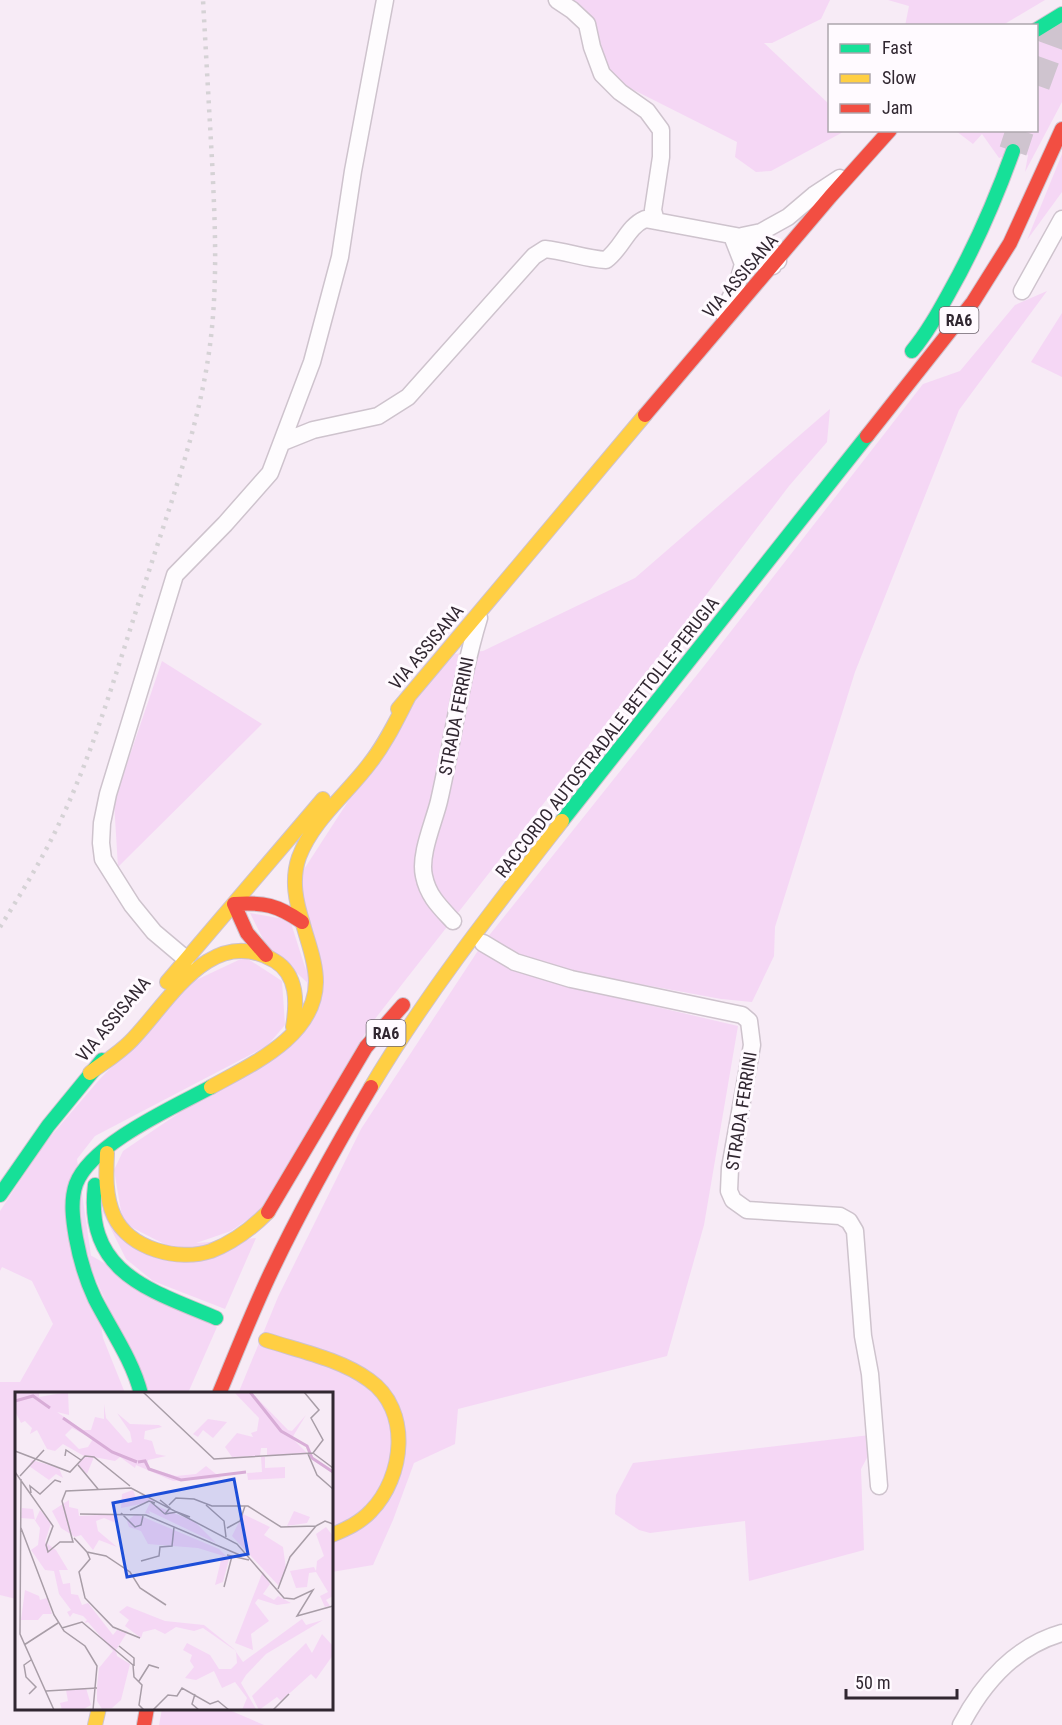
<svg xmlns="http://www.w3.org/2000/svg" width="1062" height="1725" viewBox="0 0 1062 1725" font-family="'Roboto Condensed',sans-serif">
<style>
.green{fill:#f5d7f5}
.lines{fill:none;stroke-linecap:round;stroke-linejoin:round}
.highway-tunnel{stroke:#cfc4cf;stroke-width:28;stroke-dasharray:28 14;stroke-linecap:butt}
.street-casing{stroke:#cec3cd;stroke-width:19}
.fast-casing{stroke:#cec3cd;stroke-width:16}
.slow-casing{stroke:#cec3cd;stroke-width:16}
.jam-casing{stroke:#cec3cd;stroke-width:16}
.street{stroke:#fefcfe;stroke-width:16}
.fast{stroke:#16e098;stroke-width:14}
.slow{stroke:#ffcf43;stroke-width:14}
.jam{stroke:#f24e42;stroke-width:14}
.rail{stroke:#d5d2d5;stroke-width:4.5;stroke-dasharray:3 6;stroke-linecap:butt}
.labels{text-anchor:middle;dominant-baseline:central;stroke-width:6;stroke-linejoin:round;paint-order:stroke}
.shield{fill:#fffaff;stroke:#6f666f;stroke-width:1.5}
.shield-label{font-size:16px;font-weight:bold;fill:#312731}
.street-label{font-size:18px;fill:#312731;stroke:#fffaff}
.inset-river{fill:none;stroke:#d8add7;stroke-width:3}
.inset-road{fill:none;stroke:#a89da7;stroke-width:1.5}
.view{fill:#1d4ed8;fill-opacity:0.15;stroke:#1d4ed8;stroke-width:3}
.inset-edge{fill:none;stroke:#312731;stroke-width:3}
</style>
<rect width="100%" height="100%" fill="#f7ebf6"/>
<path class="green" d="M 557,0 L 830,0 L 821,19 L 772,43 L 764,43 L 829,104 L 830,130 L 845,131 L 771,171 L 756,172 L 735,157 L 737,142 L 602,74 L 587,24 Z
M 888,0 L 1045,0 L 1003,25 L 905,26 L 909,6 Z
M 1062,27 L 1062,102 L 1025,172 L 1028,155 L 1021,151 L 999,158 L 982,134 L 973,144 L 956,131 L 1036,130 L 1037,43 Z
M 1062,154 L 1062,192 L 1027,240 Z
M 1047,291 L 959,410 L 855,672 L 775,927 L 774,956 L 752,1002 L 721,999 L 591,975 L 593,992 L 738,1026 L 704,1225 L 667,1356 L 458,1409 L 455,1444 L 414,1463 L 393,1520 L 373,1565 L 332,1572 L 332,1394 L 238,1394 L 278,1297 L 361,1129 L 483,943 L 704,666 L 923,384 L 960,371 L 1015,305 Z
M 1062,313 L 1062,377 L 1031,362 Z
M 830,409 L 827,442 L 789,486 L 684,624 L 371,1024 L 260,1211 L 231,1231 L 176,1250 L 123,1223 L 114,1170 L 123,1151 L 310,1024 L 299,877 L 413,701 L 455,654 L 483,651 L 635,578 Z
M 162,661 L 262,724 L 118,867 L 114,802 Z
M 250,913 L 290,920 L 311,986 L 266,945 Z
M 245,957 L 282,981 L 285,1025 L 267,1046 L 95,1136 L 77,1159 L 103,1338 L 125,1393 L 16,1394 L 16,1599 L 0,1595 L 0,1382 L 20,1382 L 53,1324 L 32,1281 L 2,1267 L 0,1271 L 0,1211 L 44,1144 L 99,1080 L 194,981 Z
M 99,1205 L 138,1248 L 256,1238 L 225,1309 L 153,1281 L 126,1259 Z
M 83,1251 L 217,1327 L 188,1393 L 147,1393 Z
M 870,1435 L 868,1456 L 861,1469 L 864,1550 L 749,1581 L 745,1521 L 650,1533 L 639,1530 L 615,1514 L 616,1495 L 633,1463 Z
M 162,1709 L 227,1709 L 264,1725 L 159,1725 Z"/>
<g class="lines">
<path class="highway-tunnel" d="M 1036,85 L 1062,14
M 1013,151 L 1020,130"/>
<g class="street-casing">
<path id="street" d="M 557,0 L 572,10 L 587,24 L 592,47 L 602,74 L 620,92 L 647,111 L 661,130 L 661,157 L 653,210 L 656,221
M 742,236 L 761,232 L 788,217 L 814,195 L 840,178
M 739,243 C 748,255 759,262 773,266
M 1022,291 L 1062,219
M 723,313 L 738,282 L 743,264 L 732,236
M 283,442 L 313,430 L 378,416 L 408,397 L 534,256 L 545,249 C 566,251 585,259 606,260 C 623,247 627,227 645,219 L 752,239 C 764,243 773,249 778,261
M 453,921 C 440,907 428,896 424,876 C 419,855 434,822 439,801 C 453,740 461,677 479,618
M 483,943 L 515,962 L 571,979 L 742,1015 L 749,1021 L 752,1045 L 730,1168 L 729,1191 L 733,1200 L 747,1210 L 840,1216 L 849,1221 L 855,1231 L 863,1336 L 870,1374 L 879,1486
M 186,959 L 154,932 L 132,905 L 103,859 L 101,843 L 102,823 L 108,794 L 175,575 L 225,524 L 270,473 L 312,362 L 340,257 L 353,171 L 385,0
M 961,1725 C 983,1683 1016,1646 1062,1633"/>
</g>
<g class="fast-casing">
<path id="fast" d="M 1036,30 L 1062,14
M 912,351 C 927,333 938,313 949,293 C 975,247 995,201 1013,151
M 562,821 L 867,436
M 95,1185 C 84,1273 150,1290 216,1318
M 0,1195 L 48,1126 L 102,1060
M 141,1394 C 133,1361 111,1330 95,1299 C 86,1280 80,1260 76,1238 C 73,1221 70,1201 76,1184 C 91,1144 174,1107 211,1087"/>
</g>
<g class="slow-casing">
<path id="slow" d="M 398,709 L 645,415
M 167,982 L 323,799
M 90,1073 C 103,1063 118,1054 130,1042 C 168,1004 210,922 275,961 C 298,975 297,1003 293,1027
M 211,1087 C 252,1064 315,1037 316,982 C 316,962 308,943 303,924 C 296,902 291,880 299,857 C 313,820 347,794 370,763 C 386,743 397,719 409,696
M 371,1087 C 427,993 495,907 562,821
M 107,1153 C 106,1174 105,1196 114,1216 C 129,1249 179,1262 211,1251 C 232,1243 252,1228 268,1212
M 266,1340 C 300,1351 340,1359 369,1380 C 412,1410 404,1477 371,1511 C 360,1523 346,1529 332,1535
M 95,1725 L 99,1708"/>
</g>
<g class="jam-casing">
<path id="jam" d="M 645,415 L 830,197 L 890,130
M 867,436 L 973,302 L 1010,243 L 1062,129
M 266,955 L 247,933 L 234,904 C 264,902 277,905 302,922
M 268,1212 L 366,1047 L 403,1005
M 219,1394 C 236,1353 252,1312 271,1272 C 301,1209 335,1148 371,1087
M 144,1725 L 147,1708"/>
</g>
<use href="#street" class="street"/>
<use href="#fast" class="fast"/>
<use href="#slow" class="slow"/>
<use href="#jam" class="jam"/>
<path class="rail" d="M 0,927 C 19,897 38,866 54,834 C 95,752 119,661 148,574 C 172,499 200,423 210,345 C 218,283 215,222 212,160 C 209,107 206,53 203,0"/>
</g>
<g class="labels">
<g class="shield">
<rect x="939.5" y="307" width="39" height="26" rx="4.5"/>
<rect x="366.5" y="1020" width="39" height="26" rx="4.5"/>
</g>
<g class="shield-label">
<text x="959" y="320">RA6</text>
<text x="386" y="1033">RA6</text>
</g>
<g class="street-label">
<text transform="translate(740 276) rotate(-49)">VIA ASSISANA</text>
<text transform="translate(426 647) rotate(-50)">VIA ASSISANA</text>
<text transform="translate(456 716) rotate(-79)">STRADA FERRINI</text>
<text transform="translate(607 737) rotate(-52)">RACCORDO AUTOSTRADALE BETTOLLE-PERUGIA</text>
<text transform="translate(113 1019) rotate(-50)">VIA ASSISANA</text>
<text transform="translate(741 1111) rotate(-81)">STRADA FERRINI</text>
</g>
</g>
<g transform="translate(15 1392)">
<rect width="318" height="318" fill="#f7ebf6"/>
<path d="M 0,0 L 24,1 L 24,5 L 53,0 L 54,23 L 42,20 L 68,38 L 76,38 L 80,25 L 89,27 L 89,12 L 91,26 L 113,51 L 117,50 L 115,40 L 102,21 L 115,32 L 144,33 L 147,35 L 130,39 L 129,47 L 137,49 L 141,62 L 151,64 L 133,68 L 131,75 L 161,84 L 181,82 L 191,74 L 206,86 L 158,89 L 121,73 L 120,76 L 105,65 L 100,69 L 79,65 L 72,82 L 63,73 L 69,64 L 48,52 L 40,59 L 32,57 L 22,38 L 15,42 L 17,36 L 10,29 L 6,31 L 0,19 ZM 57,36 L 78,47 L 73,55 L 64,57 L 50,43 ZM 219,0 L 236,0 L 273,38 L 277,39 L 291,23 L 277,46 L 293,62 L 252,64 L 252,56 L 246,56 L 245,64 L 217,65 L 210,55 L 222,41 L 238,45 L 236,41 L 242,39 L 244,26 ZM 193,27 L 212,30 L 198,46 L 188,38 L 183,45 L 178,42 ZM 246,65 L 250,65 L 250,76 L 270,75 L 270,86 L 233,88 L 232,81 L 247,80 ZM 17,68 L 44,76 L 48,86 L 41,82 L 34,88 L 14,74 ZM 118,98 L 122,108 L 130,105 L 140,109 L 106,116 L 107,102 ZM 54,108 L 54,115 L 63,117 L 64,124 L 103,122 L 101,131 L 89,126 L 81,129 L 83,139 L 102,155 L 84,148 L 78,158 L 66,143 L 60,145 L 46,136 L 37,119 ZM 135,111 L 180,130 L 201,151 L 134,119 L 135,122 L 130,121 ZM 7,116 L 18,117 L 20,129 L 25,118 L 36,131 L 30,150 L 41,158 L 53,178 L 44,178 L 48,192 L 55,191 L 56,202 L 63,203 L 67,213 L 73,211 L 98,243 L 102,238 L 113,239 L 101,258 L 102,264 L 115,272 L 106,308 L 97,316 L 87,317 L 82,309 L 82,295 L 84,276 L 98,259 L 73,230 L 69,231 L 72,228 L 68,224 L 58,221 L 55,225 L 52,220 L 56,218 L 44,202 L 39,179 L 30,178 L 16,158 L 23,153 L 25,136 L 19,127 L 6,126 ZM 279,119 L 295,125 L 292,131 L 272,134 ZM 121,122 L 204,157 L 212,165 L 183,156 L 133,152 L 126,139 L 114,135 L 112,129 ZM 228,122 L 255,135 L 249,143 L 268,155 L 271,177 L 264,194 L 217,144 ZM 311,135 L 318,144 L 318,204 L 311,208 L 315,214 L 310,215 L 305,204 L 313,200 L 301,180 L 294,181 L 292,195 L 281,196 L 275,179 L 299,175 L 301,179 L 302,169 L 309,164 L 301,142 ZM 207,164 L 214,167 L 208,190 L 200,193 ZM 248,179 L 255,192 L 248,202 L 259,208 L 263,204 L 276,211 L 262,213 L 243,207 L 240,211 L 254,229 L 236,242 L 238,258 L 220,251 ZM 10,198 L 24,204 L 25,208 L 32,206 L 37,222 L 28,222 L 23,228 L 6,228 ZM 112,214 L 150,229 L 189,233 L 219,257 L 228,270 L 287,227 L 291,233 L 308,228 L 251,262 L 231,283 L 226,291 L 241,317 L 227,318 L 232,306 L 220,290 L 207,296 L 199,279 L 181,288 L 170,286 L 179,275 L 175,269 L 177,263 L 168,258 L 172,251 L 195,263 L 204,277 L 216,277 L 222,271 L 221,259 L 188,236 L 179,239 L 161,235 L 150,242 L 140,237 L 128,240 L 126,246 L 110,234 L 114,228 L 104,220 ZM 307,242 L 318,254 L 318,263 L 301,287 L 296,282 L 266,309 L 262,305 L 244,318 L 237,304 L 291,251 L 297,261 ZM 71,296 L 76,313 L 67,318 L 47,318 L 45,311 L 53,309 L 51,298 Z" fill="#f5d7f5" fill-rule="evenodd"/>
<path class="inset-river" d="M 235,0 L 266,39 L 292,54 L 297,66 L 318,80M 0,9 L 18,4 L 35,16M 48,26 L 97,60 L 122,70M 123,70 L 130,69 L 134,77 L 166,88 L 231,80"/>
<path class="inset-road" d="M 128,0 L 199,67 L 298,61M 289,0 L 304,18 L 296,26 L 308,48 L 298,61M 0,59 L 55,80 L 70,64 L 79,65 L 115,94M 298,61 L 318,76M 293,62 L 302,83 L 318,97M 50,64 L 51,58 L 66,68M 63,73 L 83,97M 0,80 L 38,134 L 31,153 L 33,160 L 45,150 L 58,150 L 47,109 L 51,99 L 116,96 L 222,152 L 269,206 L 279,207 L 298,198 L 282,224 L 318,214M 5,84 L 29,58M 6,87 L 5,242 L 39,318M 16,101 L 15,94 L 25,102 L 40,88 L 46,90M 145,108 L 155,116 L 150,122M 136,110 L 150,122M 154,113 L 161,106 L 179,107 L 197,114 L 233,114 L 266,135 L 301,134 L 310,129 L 318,132M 191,113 L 209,129 L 211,145M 115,118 L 134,109 L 140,111M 106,121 L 120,135 L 126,133 L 128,124M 65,122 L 131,123 L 227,164M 150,122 L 162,120 L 175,125M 6,136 L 39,223 L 49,239 L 70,254 L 82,274 L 78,318M 212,136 L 225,129 L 230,114M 59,146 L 72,160 L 91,164 L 115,180 L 125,196 L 151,213M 72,160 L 75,167 L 64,180 L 70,206 L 98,235 L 125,246M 212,163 L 234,168M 126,169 L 144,164 L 145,155 L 157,154 L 159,135M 209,195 L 217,164M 263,197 L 275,165 L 301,134M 47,236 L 67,230 L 118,273 L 119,285 L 127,293 L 124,313 L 129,318M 9,253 L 43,231M 104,254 L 119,266 L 119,274M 124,289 L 134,273 L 144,276M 31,299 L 82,296M 14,302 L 21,295 L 11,285 L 9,273 L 16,268M 180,302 L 177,312 L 184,318M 138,318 L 153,303 L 162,304 L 167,296 L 195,312 L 203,309 L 214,318M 258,318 L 274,302"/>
<path class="view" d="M 219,87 L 233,162 L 112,185 L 98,111 Z"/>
<rect width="318" height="318" class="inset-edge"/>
</g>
<rect x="828" y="24" width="210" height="108" fill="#fffaff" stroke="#ada6ad" stroke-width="1.5"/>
<rect x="840" y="44" width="30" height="9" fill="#16e098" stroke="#ada6ad" stroke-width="1.5"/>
<text x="882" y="54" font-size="18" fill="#312731">Fast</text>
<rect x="840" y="74" width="30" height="9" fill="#ffcf43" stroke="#ada6ad" stroke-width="1.5"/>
<text x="882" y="84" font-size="18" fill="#312731">Slow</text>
<rect x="840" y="104" width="30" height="9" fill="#f24e42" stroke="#ada6ad" stroke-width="1.5"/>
<text x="882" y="114" font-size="18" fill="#312731">Jam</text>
<path d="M846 1689v9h111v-9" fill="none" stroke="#312731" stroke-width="3"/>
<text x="855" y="1689" font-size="18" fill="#312731" stroke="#fffaff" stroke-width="4.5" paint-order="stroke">50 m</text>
</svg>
